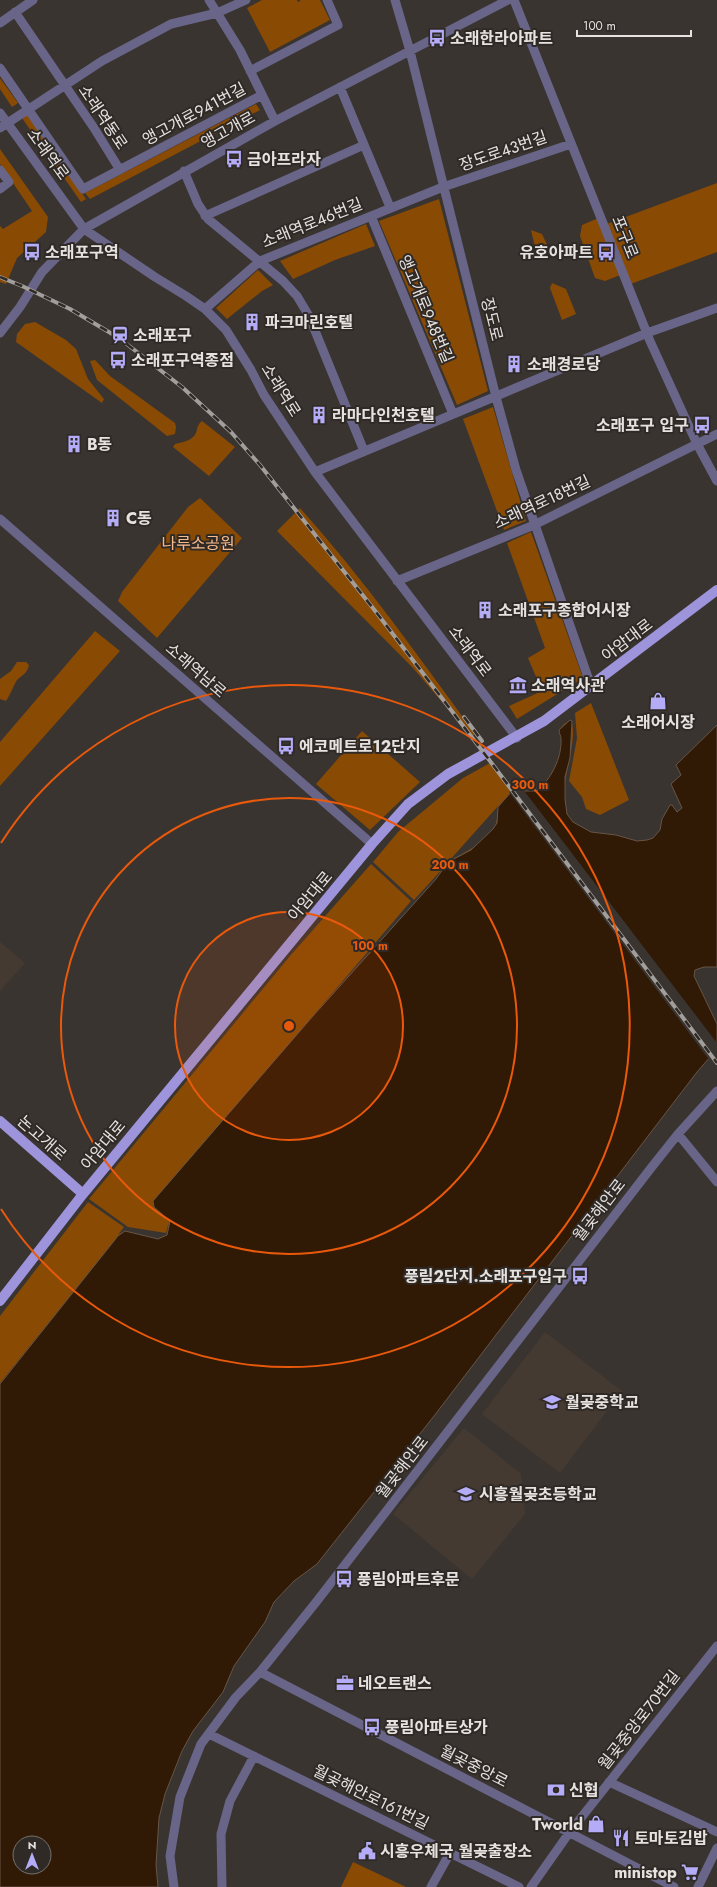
<svg xmlns="http://www.w3.org/2000/svg" width="717" height="1887" viewBox="0 0 717 1887" font-family="Jost,'Noto Sans KR',sans-serif">
<style>
.built{fill:#453a32}
.green{fill:#894a04;fill-rule:evenodd}
.water{fill:#301905;stroke:#675547;fill-rule:evenodd}
.pier{fill:#393430}
.lines{fill:none;stroke-linecap:round;stroke-linejoin:round}
.minor{stroke:#696588;stroke-width:9}
.major{stroke:#9d94db;stroke-width:10}
.rail-casing{stroke:#a29e9b;stroke-width:4}
.rail{stroke:#2f2a26;stroke-width:2.5;stroke-dasharray:8;stroke-linecap:butt}
.ring{fill:none;stroke:#e8590c;stroke-width:2}
.labels{text-anchor:middle;dominant-baseline:central;stroke-width:4;stroke-linejoin:round;paint-order:stroke}
.poi-label{font-size:16px;font-weight:bold;fill:#e6e2e0;stroke:#2f2a26;text-anchor:start}
.street-label{font-size:16px;fill:#e6e2e0;stroke:#2f2a26}
.park-label{font-size:16px;fill:#f6ba8d;stroke:#2f2a26}
.centre{fill:#e8590c;stroke:#2f2a26;stroke-width:2}
.ring-label{font-size:12px;text-anchor:middle;font-weight:bold;fill:#e8590c;stroke:#2f2a26;stroke-width:4;stroke-linejoin:round;paint-order:stroke}
</style>
<rect width="100%" height="100%" fill="#393430"/>
<path class="built" d="M 0,942 L 25,963 L 0,991 Z
M 545,1332 L 622,1391 L 560,1473 L 482,1414 Z
M 464,1428 L 521,1474 L 525,1514 L 472,1579 L 393,1514 Z"/>
<path class="green" d="M 262,0 L 297,0 L 298,2 L 301,0 L 320,0 L 330,20 L 270,52 L 247,8 Z
M 0,78 L 18,103 L 12,107 L 0,89 Z
M 256,104 L 260,110 L 90,199 L 85,193 Z
M 27,114 L 86,199 L 81,202 L 22,118 Z
M 0,149 L 48,217 L 46,232 L 17,258 L 6,284 L 0,282 L 0,226 L 3,229 L 32,211 L 0,164 Z
M 717,183 L 717,252 L 628,285 L 623,274 L 605,281 L 595,278 L 580,236 L 582,225 L 601,217 L 604,225 Z
M 439,199 L 488,391 L 457,405 L 379,221 Z
M 366,224 L 375,246 L 335,260 L 293,279 L 280,261 Z
M 531,230 L 542,234 L 550,251 L 537,256 Z
M 258,270 L 273,285 L 262,291 L 227,319 L 216,308 Z
M 552,283 L 566,289 L 576,314 L 562,320 L 550,288 Z
M 35,322 L 66,340 L 76,349 L 88,379 L 104,399 L 102,403 L 16,342 L 17,334 L 25,324 Z
M 95,360 L 110,376 L 175,423 L 176,427 L 175,434 L 167,436 L 97,380 L 90,361 Z
M 493,407 L 526,521 L 504,530 L 463,419 Z
M 202,421 L 235,447 L 209,476 L 173,447 L 175,444 C 183,442 192,441 196,433 C 198,427 197,425 202,421 Z
M 200,498 L 242,538 L 157,638 L 118,601 L 122,592 L 188,507 Z
M 300,508 C 364,579 419,657 475,734 L 472,737 L 413,668 L 277,531 Z
M 531,532 L 583,678 L 517,719 L 509,706 L 542,691 L 528,658 L 545,648 L 507,543 Z
M 95,631 L 120,651 L 0,786 L 0,742 Z
M 17,662 L 26,662 L 29,665 C 27,674 23,674 17,680 C 14,685 10,695 6,701 L 0,699 L 0,679 L 11,671 Z
M 591,703 L 629,800 L 600,815 L 586,809 L 582,797 L 569,781 L 577,738 L 575,713 Z
M 571,720 C 581,748 549,797 573,822 L 185,1266 L 0,1384 L 102,1256 L 0,1383 L 0,1316 L 88,1202 L 124,1227 L 118,1235 L 125,1231 L 157,1239 L 167,1235 L 169,1222 L 166,1233 L 128,1227 L 89,1199 L 290,956 L 371,864 L 411,901 L 288,1045 L 436,879 L 446,865 L 414,900 L 373,862 L 398,832 L 463,778 L 490,763 L 513,789 L 511,791 L 537,791 C 551,779 562,758 561,739 C 561,735 559,734 559,730 L 564,724 ZM 499,805 C 497,811 498,818 496,824 C 492,839 462,854 449,861 Z
M 362,731 L 420,782 L 370,830 L 316,784 Z
M 353,1862 L 406,1887 L 341,1887 Z"/>
<path class="water" d="M 570,720 L 572,721 L 570,758 L 565,777 L 565,799 L 567,814 L 573,822 L 591,832 L 616,835 L 637,841 L 647,840 L 653,838 L 660,830 L 662,819 L 670,805 L 672,805 L 677,812 L 682,808 L 671,784 L 681,775 L 676,765 L 717,725 L 717,967 L 704,967 L 695,970 L 694,976 L 717,1024 L 717,1049 L 697,1072 L 434,1416 L 317,1564 L 294,1581 L 274,1602 L 265,1622 L 234,1666 L 223,1692 L 193,1731 L 182,1751 L 165,1794 L 159,1818 L 156,1865 L 158,1887 L 0,1887 L 0,1384 L 118,1236 L 125,1231 L 158,1239 L 167,1235 L 170,1221 L 154,1207 L 153,1201 L 313,1016 L 436,879 L 448,862 L 471,850 L 493,829 L 497,823 L 498,807 L 512,791 L 537,791 C 551,779 562,758 561,739 C 561,735 559,734 559,730 ZM 20,1843 L 44,1843 L 44,1867 L 20,1867 Z"/>
<path class="pier" d="M 515,788 L 522,788 L 717,1043 L 717,1052 L 710,1061 L 509,792 Z"/>
<g class="lines">
<path class="minor" d="M 209,0 L 240,50 L 275,121
M 395,0 L 410,51 L 496,397 L 516,470 L 591,686
M 514,0 L 650,341 L 697,444 L 717,481
M 15,12 L 94,128 L 120,170
M 0,23 L 33,0
M 0,68 L 83,189 L 262,95
M 250,71 L 338,25 L 327,0
M 340,87 L 390,207
M 0,113 L 84,229 L 155,277 L 186,296 L 205,309 L 226,330 L 251,370 L 264,395 L 315,472 L 517,738
M 0,128 L 102,61 L 171,24 L 217,13 L 246,0
M 0,170 L 9,182 L 0,189
M 184,171 L 198,204 L 208,219 L 283,281 L 297,296 L 309,316 L 364,451
M 205,216 L 364,145
M 371,216 L 453,414
M 205,309 L 260,261 L 443,187 L 571,144
M 0,333 L 20,307 L 42,272 L 84,229 L 275,121 L 508,0
M 315,472 L 647,333 L 717,308
M 0,519 L 372,844
M 397,581 L 534,525 L 717,434
M 678,1134 L 717,1182
M 260,1672 L 674,1887
M 209,1734 L 519,1887
M 609,1782 L 717,1832
M 174,1887 L 170,1856 L 180,1797 L 201,1744 L 236,1697 L 260,1672 L 317,1601 L 651,1168 L 678,1134 L 717,1091
M 222,1887 L 221,1834 L 230,1801 L 254,1756
M 431,1887 L 450,1853
M 531,1887 L 569,1833 L 717,1646
M 698,1887 L 717,1848"/>
<path class="major" d="M 0,1121 L 83,1194
M 0,1301 L 83,1194 L 372,844 L 408,804 L 448,774 L 544,721 L 717,590"/>
<g class="rail-casing">
<path id="rail" d="M 0,277 L 22,286 L 70,309 L 119,338 L 182,387 L 231,432 L 260,465 L 376,612 L 490,761 L 717,1063
M 464,717 L 482,741"/>
</g>
<use href="#rail" class="rail"/>
</g>
<circle cx="289" cy="1026" r="114" fill="#e8590c" fill-opacity=".12"/>
<g class="ring">
<circle cx="289" cy="1026" r="114"/>
<circle cx="289" cy="1026" r="228"/>
<path d="M1 843A341 341 0 1 1 1 1209"/>
</g>
<defs>
<g id="bus-bare" transform="scale(1.38)"><path d="M-5-6H5V4H4V6H2V4H-2V6H-4V4H-5ZM-3.5-4V0h7V-4ZM-3.5 1.2v1.5H-2V1.2ZM2 1.2v1.5H3.5V1.2Z" fill="#b5acf8" stroke="#2f2a26" stroke-width="2.5" paint-order="stroke"/></g>
<g id="building-bare" transform="scale(1.38)"><path d="M-4-6H4V6H1V3H-1V6H-4ZM-2.5-4.3h1.7v1.8h-1.7ZM.8-4.3h1.7v1.8H.8ZM-2.5-1h1.7V.8h-1.7ZM.8-1h1.7V.8H.8Z" fill="#b5acf8" stroke="#2f2a26" stroke-width="2.5" paint-order="stroke"/></g>
<g id="station-bare" transform="scale(1.38)"><path d="M-3-6H3Q5-6 5-4V2Q5 4 3 4L4.5 6H3L1.5 4h-3L-3 6H-4.5L-3 4Q-5 4-5 2V-4Q-5-6-3-6ZM-3.5-4v3h7v-3ZM-3.5 1v1.5H-2V1ZM2 1v1.5H3.5V1Z" fill="#b5acf8" stroke="#2f2a26" stroke-width="2.5" paint-order="stroke"/></g>
<g id="museum-bare" transform="scale(1.38)"><path d="M0-6L6-3V-2H-6V-3ZM-5-1h2V3h-2ZM-1-1h2V3h-2ZM3-1h2V3H3ZM-6 4H6V6H-6Z" fill="#b5acf8" stroke="#2f2a26" stroke-width="2.5" paint-order="stroke"/></g>
<g id="shop-bare" transform="scale(1.38)"><path d="M-5-2.5h2.3a2.7 3.5 0 0 1 5.4 0H5L5.5 6h-11ZM-1.5-2.5h3a1.5 2.3 0 0 0-3 0Z" fill="#b5acf8" stroke="#2f2a26" stroke-width="2.5" paint-order="stroke"/></g>
<g id="school-bare" transform="scale(1.38)"><path d="M0-5L7-2L0 1L-7-2ZM-4 1L0 2.5L4 1V4Q0 6-4 4Z" fill="#b5acf8" stroke="#2f2a26" stroke-width="2.5" paint-order="stroke"/></g>
<g id="office-bare" transform="scale(1.38)"><path d="M-6-3h4V-5.5h4V-3h4V5H-6ZM-1-4.5V-3h2v-1.5ZM-6 0V1H6V0Z" fill="#b5acf8" stroke="#2f2a26" stroke-width="2.5" paint-order="stroke"/></g>
<g id="bank-bare" transform="scale(1.38)"><path d="M-6-4H6V4H-6ZM0-2.3a2.3 2.3 0 1 0 0 4.6a2.3 2.3 0 1 0 0-4.6Z" fill="#b5acf8" stroke="#2f2a26" stroke-width="2.5" paint-order="stroke"/></g>
<g id="restaurant-bare" transform="scale(1.38)"><path d="M-5-6h1v4h1v-4h1v4h1v-4h1v5L-1.5 .5V6h-2V.5L-5-1ZM5-6V6H3V1.5H1.5Q1.5-4 5-6Z" fill="#b5acf8" stroke="#2f2a26" stroke-width="2.5" paint-order="stroke"/></g>
<g id="civic-bare" transform="scale(1.38)"><path d="M-.6-6.5H3V-4.5H.6V-3L4-1V1h2V6H-6V1h2V-1L-.6-3ZM-1.2 2.5V6h2.4V2.5Z" fill="#b5acf8" stroke="#2f2a26" stroke-width="2.5" paint-order="stroke"/></g>
<g id="supermarket-bare" transform="scale(1.38)"><path d="M-6-5.5h2.5l.6 2H6L4.5 2H-2.5L-4.4-4H-6ZM-1.5 3.2a1.3 1.3 0 1 0 .1 0ZM3 3.2a1.3 1.3 0 1 0 .1 0Z" fill="#b5acf8" stroke="#2f2a26" stroke-width="2.5" paint-order="stroke"/></g>
</defs>
<g fill-rule="evenodd">
<use href="#bus-bare" x="437" y="38"/>
<use href="#bus-bare" x="234" y="159"/>
<use href="#bus-bare" x="32" y="252"/>
<use href="#bus-bare" x="606" y="252"/>
<use href="#building-bare" x="252" y="322"/>
<use href="#station-bare" x="120" y="335"/>
<use href="#bus-bare" x="118" y="360"/>
<use href="#building-bare" x="514" y="364"/>
<use href="#building-bare" x="319" y="415"/>
<use href="#bus-bare" x="702" y="425"/>
<use href="#building-bare" x="74" y="444"/>
<use href="#building-bare" x="113" y="518"/>
<use href="#building-bare" x="485" y="610"/>
<use href="#museum-bare" x="518" y="685"/>
<use href="#shop-bare" x="658" y="701"/>
<use href="#bus-bare" x="286" y="746"/>
<use href="#bus-bare" x="580" y="1276"/>
<use href="#school-bare" x="552" y="1402"/>
<use href="#school-bare" x="466" y="1494"/>
<use href="#bus-bare" x="344" y="1579"/>
<use href="#office-bare" x="345" y="1683"/>
<use href="#bus-bare" x="372" y="1727"/>
<use href="#bank-bare" x="556" y="1790"/>
<use href="#shop-bare" x="596" y="1824"/>
<use href="#restaurant-bare" x="621" y="1838"/>
<use href="#civic-bare" x="367" y="1851"/>
<use href="#supermarket-bare" x="690" y="1872"/>
</g>
<g class="labels">
<g class="poi-label">
<text x="450" y="38">소래한라아파트</text>
<text x="247" y="159">금아프라자</text>
<text x="45" y="252">소래포구역</text>
<text x="593" y="252" text-anchor="end">유호아파트</text>
<text x="265" y="322">파크마린호텔</text>
<text x="133" y="335">소래포구</text>
<text x="131" y="360">소래포구역종점</text>
<text x="527" y="364">소래경로당</text>
<text x="332" y="415">라마다인천호텔</text>
<text x="689" y="425" text-anchor="end">소래포구 입구</text>
<text x="87" y="444">B동</text>
<text x="126" y="518">C동</text>
<text x="498" y="610">소래포구종합어시장</text>
<text x="531" y="685">소래역사관</text>
<text x="658" y="722" text-anchor="middle">소래어시장</text>
<text x="299" y="746">에코메트로12단지</text>
<text x="567" y="1276" text-anchor="end">풍림2단지.소래포구입구</text>
<text x="565" y="1402">월곶중학교</text>
<text x="479" y="1494">시흥월곶초등학교</text>
<text x="357" y="1579">풍림아파트후문</text>
<text x="358" y="1683">네오트랜스</text>
<text x="385" y="1727">풍림아파트상가</text>
<text x="569" y="1790">신협</text>
<text x="583" y="1824" text-anchor="end">Tworld</text>
<text x="634" y="1838">토마토김밥</text>
<text x="380" y="1851">시흥우체국 월곶출장소</text>
<text x="677" y="1872" text-anchor="end">ministop</text>
</g>
<g class="street-label">
<text transform="translate(194 114) rotate(-28)">앵고개로941번길</text>
<text transform="translate(103 117) rotate(56)">소래역동로</text>
<text transform="translate(228 130) rotate(-29)">앵고개로</text>
<text transform="translate(503 151) rotate(-19)">장도로43번길</text>
<text transform="translate(48 154) rotate(54)">소래역로</text>
<text transform="translate(312 223) rotate(-22)">소래역로46번길</text>
<text transform="translate(625 237) rotate(68)">포구로</text>
<text transform="translate(426 309) rotate(67)">앵고개로948번길</text>
<text transform="translate(492 319) rotate(76)">장도로</text>
<text transform="translate(281 390) rotate(58)">소래역로</text>
<text transform="translate(542 502) rotate(-25)">소래역로18번길</text>
<text transform="translate(627 640) rotate(-37)">아암대로</text>
<text transform="translate(470 651) rotate(53)">소래역로</text>
<text transform="translate(196 670) rotate(41)">소래역남로</text>
<text transform="translate(310 896) rotate(-50)">아암대로</text>
<text transform="translate(42 1138) rotate(41)">논고개로</text>
<text transform="translate(103 1145) rotate(-50)">아암대로</text>
<text transform="translate(599 1210) rotate(-52)">월곶해안로</text>
<text transform="translate(402 1467) rotate(-52)">월곶해안로</text>
<text transform="translate(639 1720) rotate(-52)">월곶중앙로70번길</text>
<text transform="translate(474 1766) rotate(27)">월곶중앙로</text>
<text transform="translate(371 1797) rotate(26)">월곶해안로161번길</text>
</g>
<g class="park-label">
<text x="198" y="543">나루소공원</text>
</g>
</g>
<circle cx="289" cy="1026" r="6" class="centre"/>
<g class="ring-label">
<text x="530" y="789">300 m</text>
<text x="450" y="869">200 m</text>
<text x="370" y="950">100 m</text>
</g>
<g transform="translate(32 1855)"><circle r="19" fill="#2f2a26" stroke="#787470"/>
<path d="M0-3L7 15L0 10L-7 15Z" fill="#b5acf8"/>
<text y="-6" font-size="11" font-weight="bold" text-anchor="middle" fill="#e6e2e0">N</text>
</g>
<path d="M577 30v6h114v-6" fill="none" stroke="#e6e2e0" stroke-width="2"/>
<text x="583" y="30" font-size="12" fill="#e6e2e0" stroke="#2f2a26" stroke-width="3" paint-order="stroke">100 m</text>
</svg>
